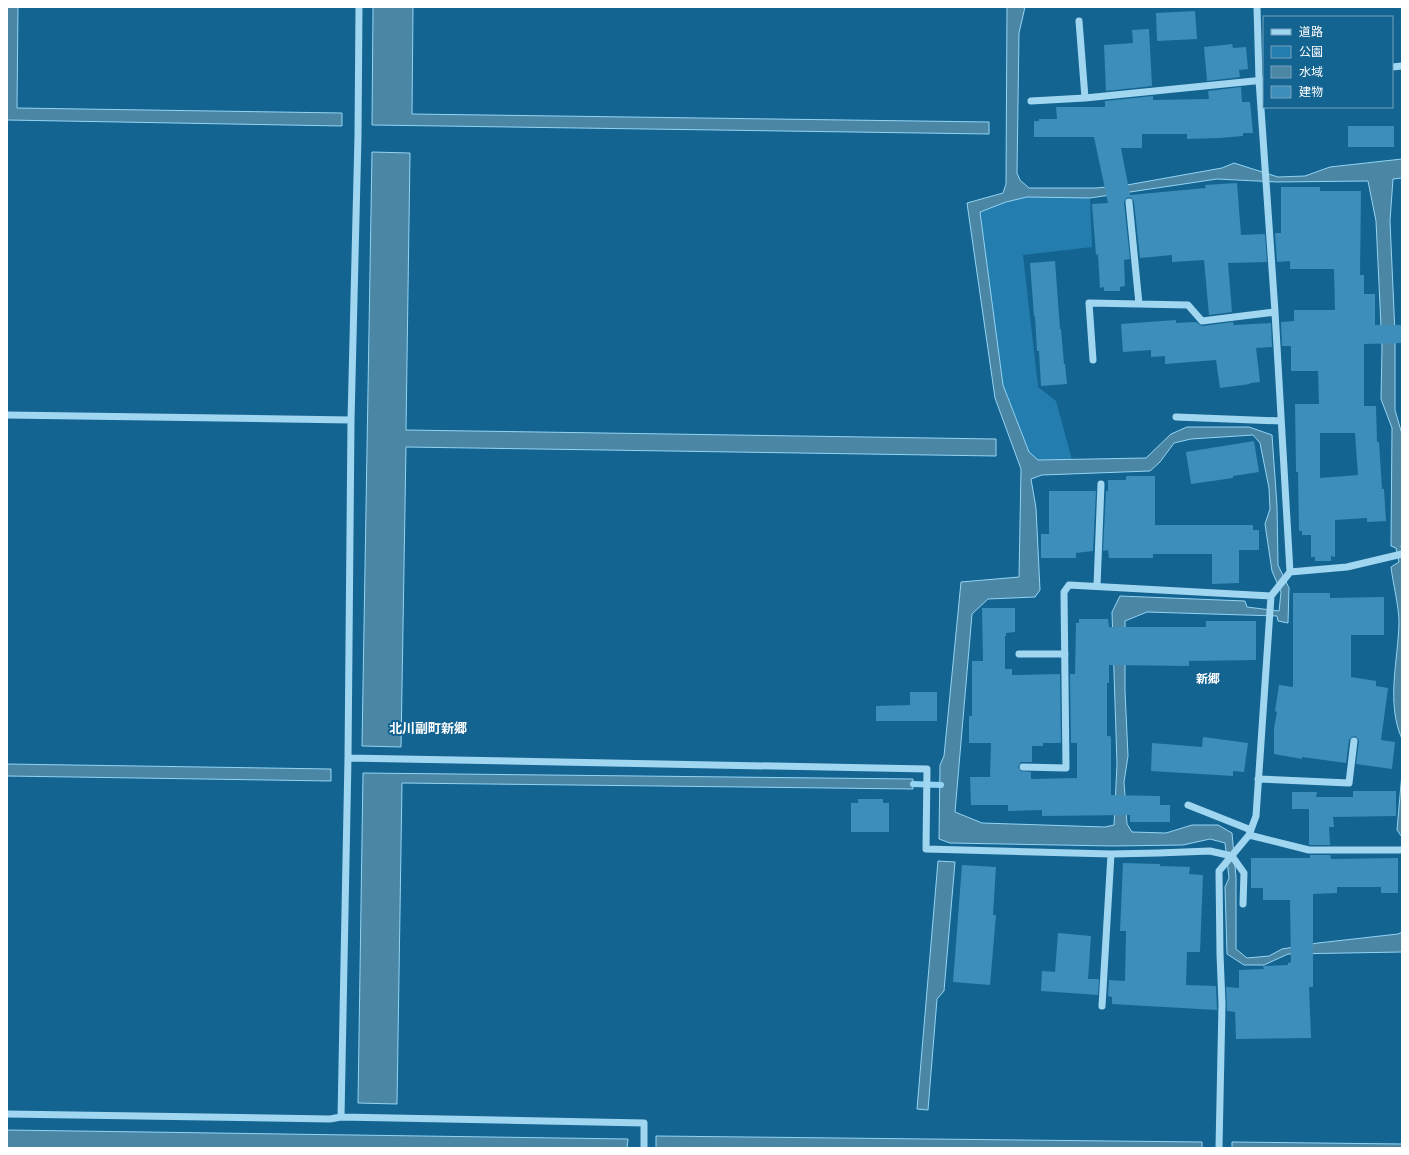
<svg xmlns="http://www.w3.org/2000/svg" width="1409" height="1155" viewBox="0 0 1409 1155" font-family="Ubuntu,'Noto Sans JP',sans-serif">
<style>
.green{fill:#237eaf}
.water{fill:#4c86a5;stroke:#93d4f4;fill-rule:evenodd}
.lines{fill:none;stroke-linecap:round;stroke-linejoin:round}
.stream{stroke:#93d4f4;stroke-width:6}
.building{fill:#3d8eba;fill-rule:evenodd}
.minor{stroke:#a1d6f1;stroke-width:7}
.labels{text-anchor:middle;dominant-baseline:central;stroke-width:4;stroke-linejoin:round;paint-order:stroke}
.neighbourhood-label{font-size:12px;font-weight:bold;fill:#fff;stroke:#146492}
.quarter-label{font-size:13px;font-weight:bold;fill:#fff;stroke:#146492}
</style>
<rect width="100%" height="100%" fill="#146492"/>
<path class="green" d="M 1027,197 L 1090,198 L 1092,247 L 1023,255 L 1038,387 L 1056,401 L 1072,460 L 1038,460 L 1029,452 L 1003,385 L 980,212 L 1006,202 Z"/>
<path class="water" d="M 7,7 L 18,7 L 17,108 L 342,113 L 342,126 L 7,120 Z
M 373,7 L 413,7 L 412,114 L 989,122 L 989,134 L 372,125 Z
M 1007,7 L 1025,7 L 1019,33 L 1017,173 L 1020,180 L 1029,188 L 1096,188 L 1127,185 L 1222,168 L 1234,163 L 1278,177 L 1305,176 L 1330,167 L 1402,159 L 1402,178 L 1393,179 L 1390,221 L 1395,334 L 1395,410 L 1402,434 L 1402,544 L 1401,546 L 1402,550 L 1402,739 C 1386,703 1398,661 1399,623 C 1399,606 1393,584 1391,567 L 1399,562 L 1396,548 L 1391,546 L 1392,428 L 1381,399 L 1382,347 L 1376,221 L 1368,181 L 1277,182 L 1217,179 L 1090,198 L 1027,197 L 1006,202 L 980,212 L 1003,385 L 1029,452 L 1038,460 L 1146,458 L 1171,434 L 1187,427 L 1249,427 L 1272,435 L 1277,506 L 1278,565 L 1289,588 L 1288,623 L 1278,621 L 1277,616 L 1147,612 L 1125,621 L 1125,691 L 1128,756 L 1124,782 L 1127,824 L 1132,832 L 1166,833 L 1192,825 L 1218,825 L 1232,833 L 1236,877 L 1236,949 L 1247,958 L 1269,956 L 1282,949 L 1318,943 L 1398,934 L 1402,932 L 1402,952 L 1288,954 L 1264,965 L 1244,965 L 1227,954 L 1225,887 L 1229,878 L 1225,843 L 1210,839 L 1183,845 L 1112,846 L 950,843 L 939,839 L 940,765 L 944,756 L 961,582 L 1019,577 L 1021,469 L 995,398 L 967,203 L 1003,193 L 1006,184 ZM 1253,435 L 1260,443 L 1269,488 L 1270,509 L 1265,524 L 1272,571 L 1281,592 L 1279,611 L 1247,607 L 1245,601 L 1120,596 L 1112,612 L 1117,764 L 1114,825 L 1105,827 L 982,823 L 955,812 L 972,614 L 988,599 L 1035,597 L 1040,590 L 1036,508 L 1031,479 L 1042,475 L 1150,471 L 1160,462 L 1174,443 L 1191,439 Z
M 372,152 L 410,153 L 406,430 L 996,439 L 996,456 L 406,447 L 401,747 L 362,746 Z
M 7,764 L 331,769 L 331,781 L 7,776 Z
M 363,773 L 913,779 L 913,789 L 402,783 L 397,1104 L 358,1103 Z
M 1402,773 L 1402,837 L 1397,830 Z
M 938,861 L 955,862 L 944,991 L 937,999 L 928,1110 L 917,1109 Z
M 7,1130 L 628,1139 L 627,1148 L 7,1148 Z
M 656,1136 L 1202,1142 L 1202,1148 L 656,1148 Z
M 1232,1142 L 1402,1144 L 1402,1148 L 1232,1148 Z"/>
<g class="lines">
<path class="stream" d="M 913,784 L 941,785"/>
</g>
<path class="building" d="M 1195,11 L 1197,39 L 1157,41 L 1156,13 Z
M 1149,29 L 1152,86 L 1106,91 L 1104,45 L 1133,43 L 1132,30 Z
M 1232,44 L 1233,48 L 1246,47 L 1248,69 L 1239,70 L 1240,77 L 1207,81 L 1204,47 Z
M 1241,87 L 1242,102 L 1250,102 L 1253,133 L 1243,133 L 1243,136 L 1219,138 L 1187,139 L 1187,134 L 1142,134 L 1142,148 L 1121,148 L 1130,195 L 1206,188 L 1205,185 L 1237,183 L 1241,235 L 1265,234 L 1267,262 L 1228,263 L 1232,312 L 1209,315 L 1204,260 L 1172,262 L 1172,255 L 1140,258 L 1134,202 L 1131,198 L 1128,197 L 1125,200 L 1124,202 L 1130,259 L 1124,260 L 1125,286 L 1120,287 L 1120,291 L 1104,291 L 1104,287 L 1100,288 L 1098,254 L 1096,255 L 1092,204 L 1108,203 L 1094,137 L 1034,137 L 1034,121 L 1039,121 L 1039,119 L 1057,119 L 1056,107 L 1105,107 L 1105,101 L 1106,101 L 1153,96 L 1153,100 L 1209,99 L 1208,91 Z
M 1348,126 L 1394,126 L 1394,147 L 1348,147 Z
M 1281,187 L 1320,187 L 1320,191 L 1361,191 L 1360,275 L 1364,275 L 1364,294 L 1375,294 L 1375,325 L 1402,325 L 1402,343 L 1364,344 L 1364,406 L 1376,406 L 1377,442 L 1379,442 L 1382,489 L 1384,489 L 1386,521 L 1367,522 L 1367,518 L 1335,520 L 1335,557 L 1331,556 L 1331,561 L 1315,561 L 1315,557 L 1311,557 L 1311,535 L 1302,535 L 1302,531 L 1299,531 L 1298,472 L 1296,472 L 1295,404 L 1319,404 L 1318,371 L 1291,371 L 1291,346 L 1282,346 L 1281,322 L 1294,321 L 1294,310 L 1335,310 L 1334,269 L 1290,269 L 1290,261 L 1277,262 L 1275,233 L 1281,233 ZM 1320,433 L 1355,433 L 1358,475 L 1320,478 Z
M 1055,261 L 1060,329 L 1061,329 L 1064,364 L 1065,364 L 1067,384 L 1041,386 L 1039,351 L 1037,351 L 1035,316 L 1034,316 L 1030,263 Z
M 1176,320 L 1176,323 L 1196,322 L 1202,326 L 1233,322 L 1234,325 L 1271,323 L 1272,347 L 1256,348 L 1260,382 L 1250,383 L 1250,384 L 1220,388 L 1216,360 L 1165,364 L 1165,356 L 1151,357 L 1151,350 L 1123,352 L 1121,324 Z
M 1254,441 L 1259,472 L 1233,476 L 1233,478 L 1191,484 L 1186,452 Z
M 1126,476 L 1155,476 L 1155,525 L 1253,525 L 1253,530 L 1259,530 L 1259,550 L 1239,550 L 1239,583 L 1212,584 L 1212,554 L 1153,554 L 1153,558 L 1109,558 L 1108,550 L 1103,551 L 1106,491 L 1108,491 L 1108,480 L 1126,480 Z
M 1049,491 L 1096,491 L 1093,551 L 1076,553 L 1076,558 L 1041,558 L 1041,534 L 1049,534 Z
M 1293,593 L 1330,593 L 1330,598 L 1384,597 L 1384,635 L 1351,635 L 1351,677 L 1376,681 L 1376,686 L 1388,688 L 1381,740 L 1395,742 L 1392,769 L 1356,764 L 1359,741 L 1358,739 L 1355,736 L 1352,737 L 1349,740 L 1346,763 L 1302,757 L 1302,759 L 1274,754 L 1274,728 L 1277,712 L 1275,711 L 1279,685 L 1293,687 Z
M 982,608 L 1015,608 L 1015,632 L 1006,633 L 1006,636 L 1005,636 L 1005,669 L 1012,669 L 1012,675 L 1060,674 L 1061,743 L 1043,743 L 1043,746 L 1032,746 L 1032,762 L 1021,762 L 1018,767 L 1021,771 L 1031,772 L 1031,779 L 1077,778 L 1077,743 L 1071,743 L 1070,674 L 1075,674 L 1076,623 L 1079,623 L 1079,619 L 1108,619 L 1109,627 L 1206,627 L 1206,621 L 1256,621 L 1256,660 L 1189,661 L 1189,666 L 1109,665 L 1109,683 L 1107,683 L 1107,736 L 1110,736 L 1111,738 L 1111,795 L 1160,796 L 1160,805 L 1170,805 L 1170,822 L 1130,822 L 1130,815 L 1042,816 L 1042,810 L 1008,811 L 1008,805 L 971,805 L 970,777 L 990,777 L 991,743 L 969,743 L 969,716 L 972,716 L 972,661 L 983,661 Z
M 910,692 L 937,692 L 937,721 L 876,721 L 876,706 L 910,705 Z
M 1203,737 L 1248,743 L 1244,772 L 1233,771 L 1233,776 L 1151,771 L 1152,743 L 1202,747 Z
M 1353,791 L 1396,791 L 1396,816 L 1333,817 L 1334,827 L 1329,827 L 1330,845 L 1309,845 L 1309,809 L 1292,809 L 1292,792 L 1317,792 L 1316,797 L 1353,797 Z
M 858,799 L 883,799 L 883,803 L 889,803 L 889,832 L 851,832 L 851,803 L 858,803 Z
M 1310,855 L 1330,855 L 1331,859 L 1398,858 L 1398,893 L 1381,893 L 1381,887 L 1337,887 L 1337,893 L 1313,894 L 1313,987 L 1309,987 L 1311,1038 L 1236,1039 L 1235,1012 L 1227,1011 L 1226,987 L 1239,988 L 1239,970 L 1264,969 L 1263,966 L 1288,965 L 1288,963 L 1291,962 L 1290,900 L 1263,900 L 1263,888 L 1251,888 L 1251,858 L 1310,858 Z
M 1123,863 L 1160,864 L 1160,866 L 1190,867 L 1189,874 L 1203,875 L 1200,952 L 1187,952 L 1186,985 L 1216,986 L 1217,1010 L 1112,1004 L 1112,997 L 1108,996 L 1109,980 L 1125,981 L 1126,931 L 1120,931 Z
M 962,865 L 996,867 L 993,915 L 996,915 L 990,985 L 953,982 Z
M 1058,933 L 1091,936 L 1088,979 L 1099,979 L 1098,995 L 1041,991 L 1042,971 L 1055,972 Z"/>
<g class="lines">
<path class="minor" d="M 359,7 L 358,136 L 351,420 L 348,758 L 341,1117 L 644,1123 L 644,1148
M 1079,21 L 1085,98
M 1392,67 L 1402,66
M 1031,101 L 1085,98 L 1264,80
M 1129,202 L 1139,304
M 1093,360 L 1089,303 L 1188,305 L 1202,321 L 1275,312
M 7,415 L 351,420
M 1176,417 L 1281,421
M 1290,572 L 1347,567 L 1402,554
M 1097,586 L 1101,484
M 1019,654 L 1065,654
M 348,758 L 927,769 L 926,849 L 1111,854 L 1158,853 L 1210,851 L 1232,856 L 1244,873 L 1243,904
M 1023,767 L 1066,768 L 1064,592 L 1069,585 L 1271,596
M 1258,779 L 1349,783 L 1354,741
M 1188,805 L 1251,830
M 1249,835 L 1309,850 L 1402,850
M 1102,1006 L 1111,854
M 7,1114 L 330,1119 L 341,1117
M 1219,1148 L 1222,1004 L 1220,954 L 1219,871 L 1249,835 L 1256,816 L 1271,596 L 1290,572 L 1275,312 L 1259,80 L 1257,7"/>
</g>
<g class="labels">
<g class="neighbourhood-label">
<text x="1208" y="678">新郷</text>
</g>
<g class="quarter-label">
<text x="428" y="728">北川副町新郷</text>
</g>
</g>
<rect width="1409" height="1155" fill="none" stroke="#ffffff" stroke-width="16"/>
<rect x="1263" y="16" width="130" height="92" fill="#146492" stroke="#72a2be"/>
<rect x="1271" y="29" width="20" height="6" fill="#a1d6f1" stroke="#72a2be"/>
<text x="1299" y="36" font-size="12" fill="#ffffff">道路</text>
<rect x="1271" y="46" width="20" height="12" fill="#237eaf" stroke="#72a2be"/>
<text x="1299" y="56" font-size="12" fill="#ffffff">公園</text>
<rect x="1271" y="66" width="20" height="12" fill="#4c86a5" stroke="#72a2be"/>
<text x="1299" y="76" font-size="12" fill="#ffffff">水域</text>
<rect x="1271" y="86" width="20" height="12" fill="#3d8eba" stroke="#72a2be"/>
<text x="1299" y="96" font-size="12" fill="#ffffff">建物</text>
</svg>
